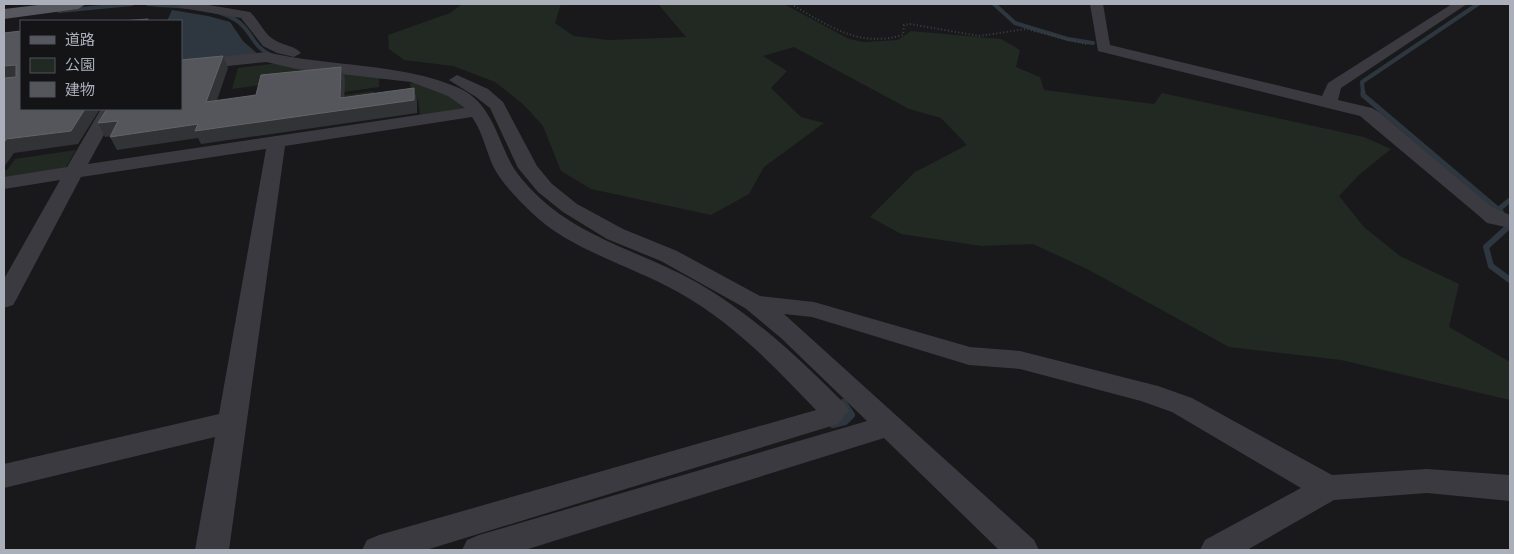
<svg xmlns="http://www.w3.org/2000/svg" width="1514" height="554" viewBox="0 0 1514 554" font-family="Poppins,'Noto Sans JP',sans-serif">
<style>
.green{fill:#212922}
.water{fill:#2e373f}
.lines{fill:none;stroke-linecap:round;stroke-linejoin:round}
.stream-far3{stroke:#2e373f;stroke-width:4}
.stream-far2{stroke:#2e373f;stroke-width:5}
.stream-far1{stroke:#2e373f;stroke-width:6}
.stream{stroke:#2e373f;stroke-width:8}
.path{stroke:#404147;stroke-width:2;stroke-dasharray:1 2.5;stroke-linecap:butt}
.minor{fill:#3a3a40;fill-rule:evenodd}
.major{fill:#56575f;fill-rule:evenodd}
.shaded-wall{fill:#323336}
.building{fill:#55565b;stroke:#62646a}
</style>
<rect width="100%" height="100%" fill="#19191b"/>
<path class="green" d="M 462,4 L 561,4 L 555,23 L 574,36 L 608,40 L 686,37 L 658,4 L 784,4 L 849,39 L 864,42 L 898,40 L 911,31 L 1001,39 L 1020,50 L 1016,67 L 1040,77 L 1044,90 L 1154,104 L 1162,93 L 1364,137 L 1391,149 L 1360,174 L 1339,196 L 1364,227 L 1400,256 L 1459,284 L 1449,327 L 1510,362 L 1510,400 L 1341,360 L 1229,347 L 1089,270 L 1033,244 L 982,246 L 901,234 L 870,217 L 915,172 L 967,145 L 941,118 L 909,109 L 794,47 L 763,56 L 787,71 L 771,88 L 801,117 L 824,123 L 764,167 L 749,194 L 711,215 L 591,189 L 561,171 L 543,126 L 523,104 L 495,82 L 453,66 L 404,60 L 389,49 L 388,35 L 450,13 Z
M 279,63 L 391,77 L 379,79 L 379,87 L 323,95 L 305,79 L 232,89 L 238,68 Z
M 414,82 L 441,90 L 468,109 L 420,116 L 418,99 L 332,112 L 330,97 L 374,91 L 374,98 L 411,92 L 410,83 Z
M 76,150 L 63,172 L 4,181 L 4,170 L 7,170 L 15,159 Z"/>
<path class="water" d="M 172,10 L 208,16 L 230,22 L 243,41 L 259,55 L 181,64 L 181,21 L 167,21 Z"/>
<g class="lines">
<path class="stream-far3" d="M 148,4 C 175,7 212,5 236,20 C 252,30 251,46 271,55
M 994,4 L 1015,23 L 1068,39 L 1093,43
M 59,11 L 132,4
M 1363,93 L 1362,82 L 1478,4"/>
<path class="stream-far2" d="M 1363,92 L 1363,95 L 1500,211
M 1499,209 L 1510,200"/>
<path class="stream-far1" d="M 1499,209 L 1509,226 L 1486,247 L 1491,266 L 1510,280"/>
<path class="stream" d="M 833,424 L 845,421 L 851,415 L 843,403"/>
<path class="path" d="M 791,4 C 829,26 858,48 903,35 L 904,25 L 910,24 L 979,36 L 1026,29 L 1086,44"/>
<path class="minor" d="M 175,4 L 203,4 L 250,12 C 259,20 263,32 273,39 C 281,45 296,46 301,53 L 294,57 L 277,53 L 263,46 L 241,18 L 182,8 Z
M 1090,4 L 1103,4 L 1110,45 L 1322,96 L 1328,83 L 1452,4 L 1467,4 L 1341,88 L 1338,100 L 1372,108 L 1379,112 L 1492,207 L 1510,215 L 1510,228 L 1487,223 L 1478,215 L 1360,116 L 1098,51 Z
M 266,52 C 329,67 399,62 459,88 C 492,103 497,139 513,167 C 522,181 536,195 549,206 C 592,241 648,255 696,282 C 755,316 797,357 845,404 L 849,411 L 838,424 L 426,550 L 362,550 L 367,540 L 379,535 L 816,410 C 774,366 732,322 678,292 C 632,266 570,250 532,213 C 518,199 502,184 493,166 C 486,150 482,131 472,117 L 285,146 L 229,550 L 195,550 L 215,437 L 4,488 L 4,464 L 219,414 L 266,149 L 81,177 L 16,300 L 13,305 L 4,308 L 4,279 L 60,180 L 4,189 L 4,177 L 67,167 L 101,109 L 118,109 L 88,164 L 465,108 L 448,96 L 411,82 L 297,69 L 266,62 L 181,71 L 181,61 Z
M 457,75 L 488,89 L 503,102 L 537,166 L 552,184 L 577,204 L 623,229 L 677,251 L 760,296 L 814,302 L 970,347 L 1020,351 L 1158,386 L 1192,398 L 1332,475 L 1427,469 L 1510,475 L 1510,501 L 1427,493 L 1334,500 L 1247,550 L 1200,550 L 1205,540 L 1301,488 L 1172,412 L 1141,401 L 1020,369 L 969,365 L 812,317 L 784,314 L 1034,540 L 1039,550 L 999,550 L 884,438 L 525,550 L 462,550 L 467,540 L 479,535 L 867,421 L 781,338 L 745,308 L 661,261 L 607,239 L 563,212 L 538,192 L 518,168 L 490,108 L 476,97 L 449,80 Z"/>
<path class="major" d="M 46,4 L 86,4 L 78,9 L 4,19 L 4,9 Z"/>
</g>
<path class="shaded-wall" d="M 223,56 L 228,68 L 212,115 L 206,102 Z
M 16,65 L 21,77 L 4,79 L 4,66 Z
M 341,67 L 345,79 L 344,110 L 414,88 L 417,101 L 417,113 L 201,144 L 198,138 L 117,150 L 110,137 L 340,98 Z
M 85,109 L 100,109 L 78,144 L 14,153 L 4,167 L 4,143 L 6,139 Z
M 118,121 L 125,134 L 105,137 L 98,123 Z"/>
<path class="building" d="M 148,19 L 147,21 L 122,21 Z
M 21,31 L 21,109 L 85,109 L 71,131 L 6,139 L 4,143 L 4,78 L 16,77 L 16,65 L 4,66 L 4,33 Z
M 223,56 L 206,102 L 256,95 L 261,75 L 341,67 L 340,98 L 414,88 L 414,100 L 195,131 L 198,124 L 110,137 L 118,121 L 98,123 L 107,109 L 181,109 L 181,60 Z"/>
<rect width="1514" height="554" fill="none" stroke="#abafba" stroke-width="10"/>
<rect x="20" y="20" width="162" height="90" fill="#141416" stroke="#505258"/>
<rect x="30" y="36" width="25" height="8" fill="#56575f" stroke="#505258"/>
<text x="65" y="45" font-size="15" fill="#abafba">道路</text>
<rect x="30" y="58" width="25" height="15" fill="#212922" stroke="#505258"/>
<text x="65" y="70" font-size="15" fill="#abafba">公園</text>
<rect x="30" y="82" width="25" height="15" fill="#55565b" stroke="#505258"/>
<text x="65" y="95" font-size="15" fill="#abafba">建物</text>
</svg>
